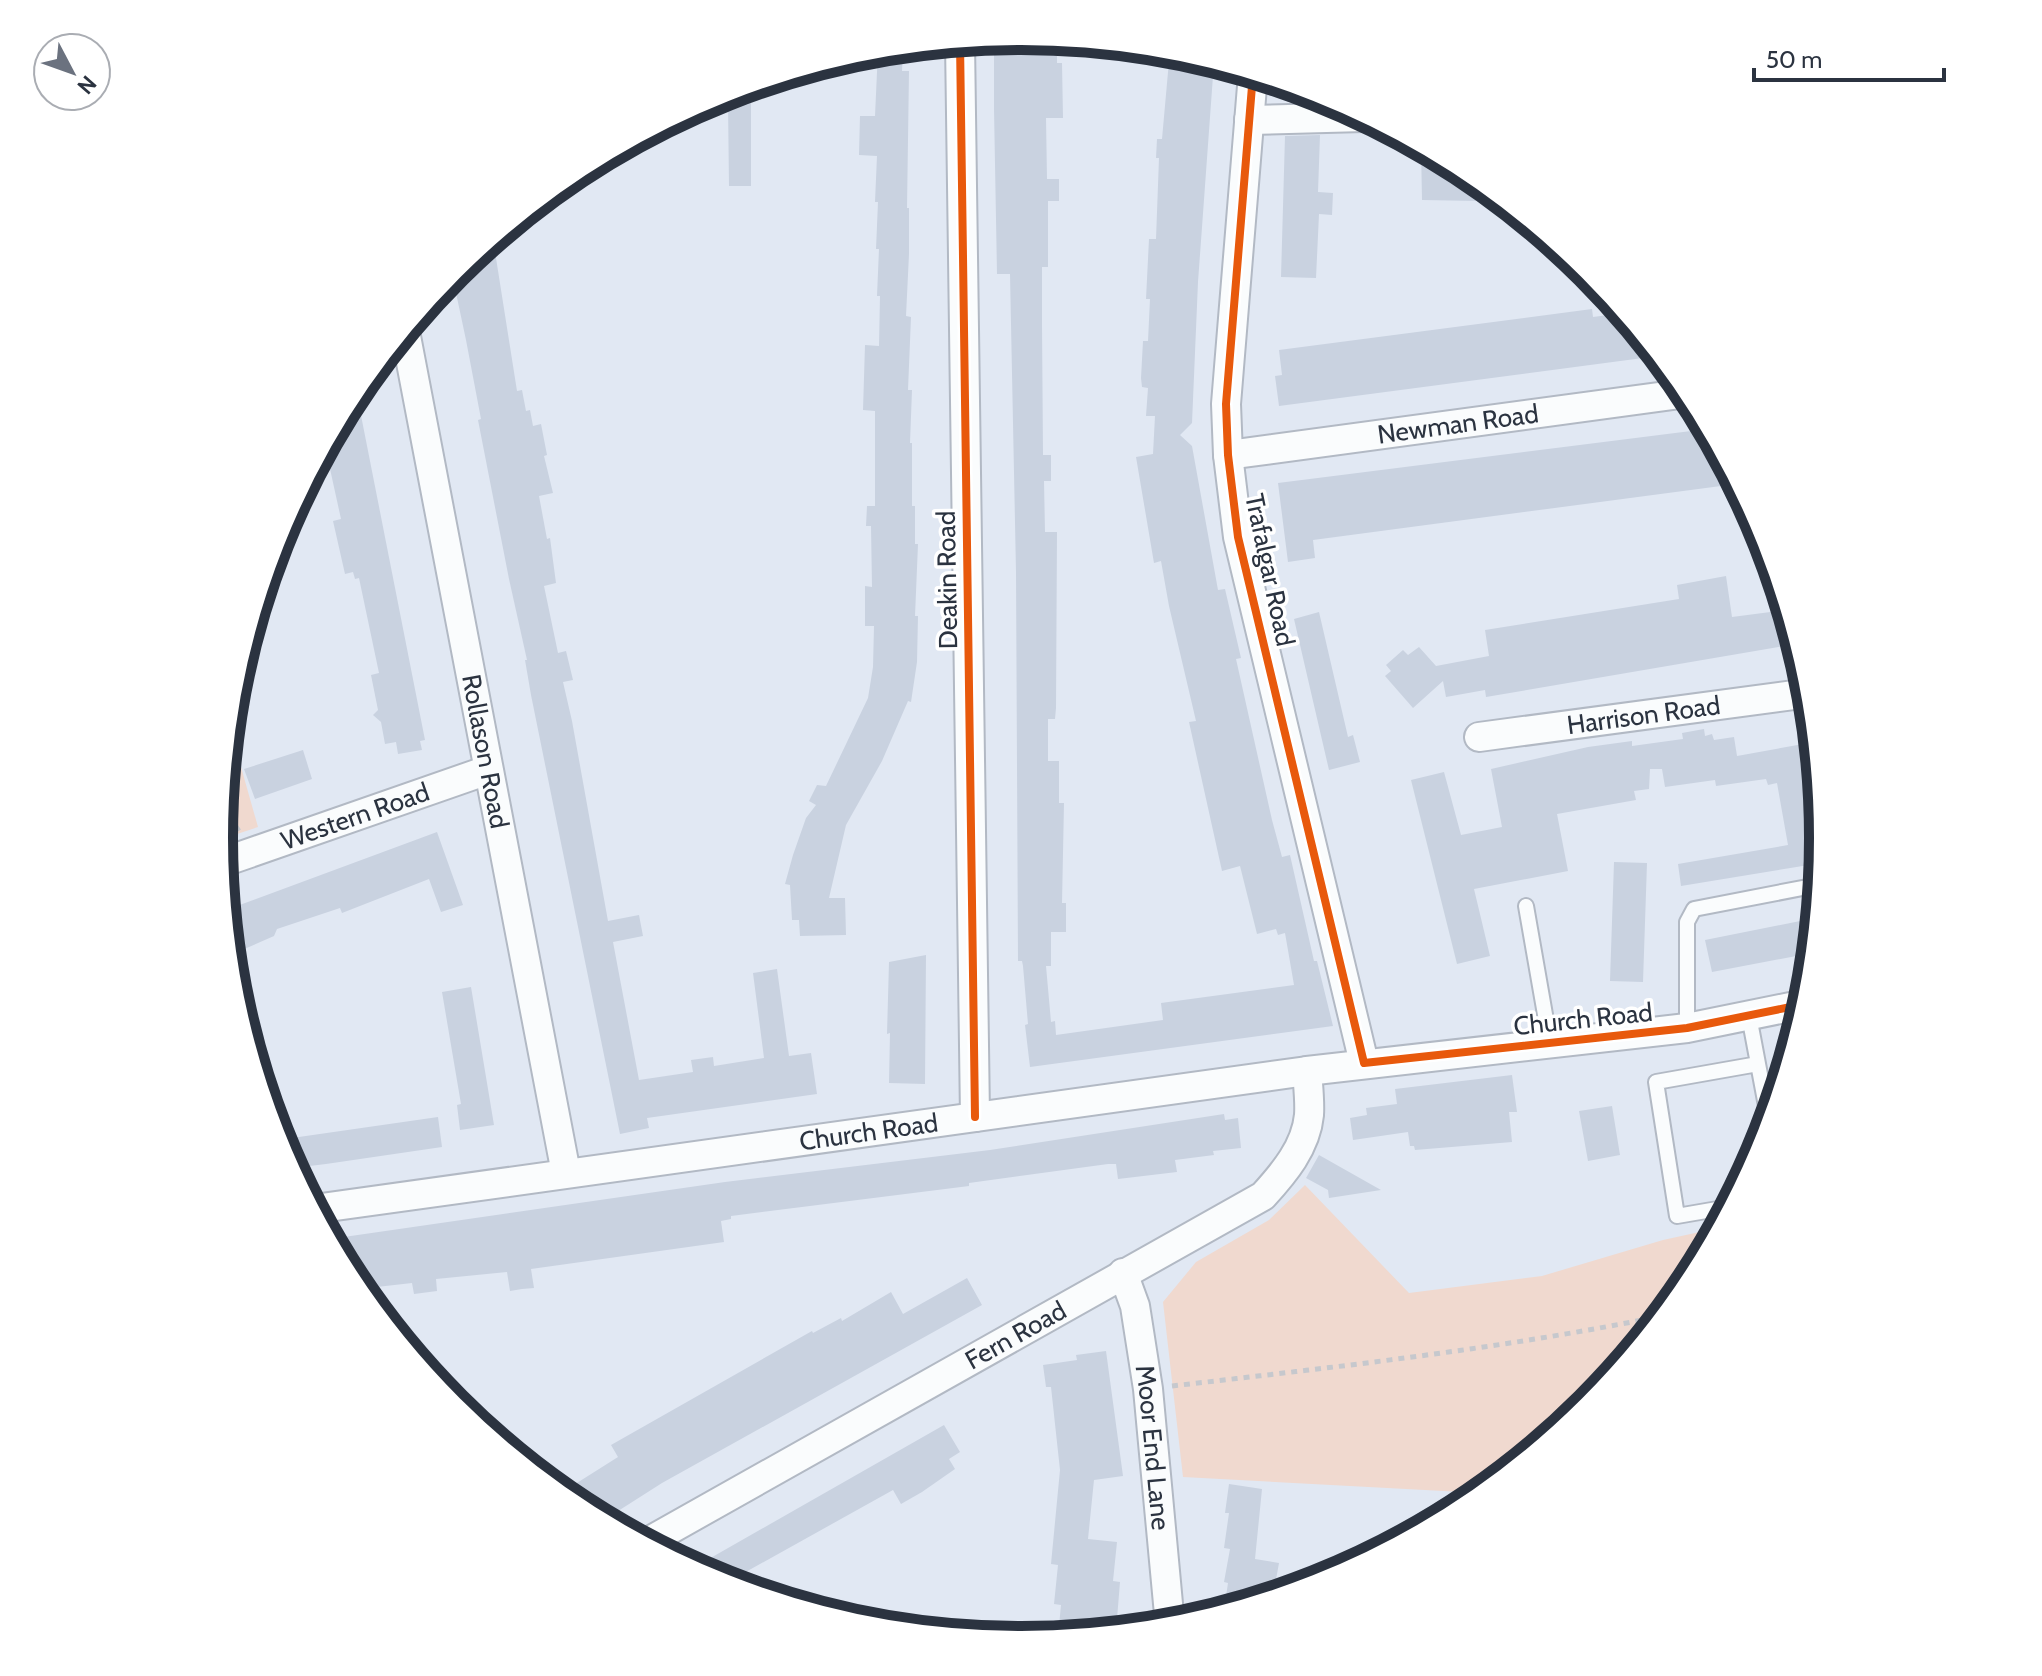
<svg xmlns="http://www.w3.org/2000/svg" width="2042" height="1676" viewBox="0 0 2042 1676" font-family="Cabin,sans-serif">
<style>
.green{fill:#f0d9cf}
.building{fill:#c9d2e0}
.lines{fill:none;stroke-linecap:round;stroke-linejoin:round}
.service-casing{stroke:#b2b9c4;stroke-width:18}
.minor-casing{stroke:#b2b9c4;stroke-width:32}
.path{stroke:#c6c8cd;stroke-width:5;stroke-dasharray:6 6;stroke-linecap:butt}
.service{stroke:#fafcfd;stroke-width:14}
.minor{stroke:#fafcfd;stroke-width:28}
.cycleway-casing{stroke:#fff;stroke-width:13}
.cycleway{stroke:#e8590c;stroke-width:8}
.labels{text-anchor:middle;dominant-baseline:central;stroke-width:7;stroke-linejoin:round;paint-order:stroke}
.street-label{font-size:26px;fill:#2b3340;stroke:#fff}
.rim{fill:none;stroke:#2b3340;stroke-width:10}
</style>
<rect width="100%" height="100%" fill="#e1e8f3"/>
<path class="green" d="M 230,728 L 258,827 L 219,840 L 219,838 Z
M 1797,1028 L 1785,1068 L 1779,1033 Z
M 1305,1185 L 1409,1293 L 1542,1276 L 1663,1240 L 1718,1228 L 1688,1284 L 1588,1405 L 1481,1493 L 1183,1477 L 1163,1302 L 1196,1262 L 1269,1220 Z"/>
<path class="building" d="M 1021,36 L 1057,39 L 1057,63 L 1062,63 L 1063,118 L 1046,118 L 1047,179 L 1059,179 L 1059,201 L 1048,201 L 1048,267 L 1042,267 L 1042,325 L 1043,455 L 1051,455 L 1051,481 L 1044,481 L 1045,532 L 1057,532 L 1056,708 L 1055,719 L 1048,719 L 1048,761 L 1059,761 L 1059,803 L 1064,803 L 1062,903 L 1066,903 L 1066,932 L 1051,932 L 1051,966 L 1046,966 L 1051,1022 L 1055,1021 L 1056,1035 L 1163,1020 L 1161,1003 L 1294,985 L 1285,933 L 1278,935 L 1276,929 L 1257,934 L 1240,866 L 1222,871 L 1189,722 L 1196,721 L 1169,606 L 1161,561 L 1154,563 L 1136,457 L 1153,454 L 1155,416 L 1146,416 L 1148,388 L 1142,387 L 1141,378 L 1143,341 L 1148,341 L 1150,299 L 1146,299 L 1149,239 L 1156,239 L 1159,158 L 1156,158 L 1157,139 L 1162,139 L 1169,61 L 1182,62 L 1183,53 L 1214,62 L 1198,282 L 1192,423 L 1180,435 L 1192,446 L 1218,590 L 1225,589 L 1241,658 L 1236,659 L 1272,820 L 1282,857 L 1290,855 L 1314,961 L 1317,961 L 1333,1026 L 1030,1067 L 1025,1025 L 1028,1024 L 1023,966 L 1022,961 L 1018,961 L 1016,572 L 1010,274 L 997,274 L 994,109 L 994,39 Z
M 903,48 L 902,71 L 909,71 L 907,208 L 909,208 L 909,254 L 906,316 L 911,317 L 908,390 L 912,390 L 910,443 L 912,443 L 912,506 L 915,506 L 915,544 L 918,544 L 915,616 L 918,616 L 917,662 L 911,702 L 908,701 L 882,761 L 846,825 L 829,898 L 845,898 L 846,935 L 800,936 L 799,920 L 792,920 L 790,885 L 785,884 L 793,855 L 806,818 L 816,805 L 809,801 L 817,785 L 826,786 L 868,698 L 873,667 L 874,626 L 865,626 L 865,586 L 872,587 L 871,526 L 866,526 L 867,506 L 875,506 L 875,411 L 863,410 L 865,345 L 879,346 L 880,296 L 877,296 L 879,249 L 876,249 L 878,202 L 875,202 L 877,156 L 859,155 L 860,116 L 875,116 L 878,50 Z
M 1288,85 L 1308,91 L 1307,102 L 1287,102 Z
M 728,103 L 751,103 L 751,186 L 729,186 Z
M 1320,135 L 1318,192 L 1333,193 L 1332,215 L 1319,214 L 1316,278 L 1281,277 L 1285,136 Z
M 1421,147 L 1467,171 L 1477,180 L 1478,201 L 1422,200 Z
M 493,239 L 517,391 L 522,390 L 526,411 L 530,410 L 533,426 L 541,424 L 547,455 L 544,456 L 553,493 L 539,496 L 547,539 L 550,538 L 556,583 L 544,586 L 558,653 L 566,651 L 573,680 L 563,682 L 572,721 L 608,921 L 639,915 L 643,936 L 613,942 L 639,1080 L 693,1072 L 691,1060 L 713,1057 L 714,1066 L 764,1058 L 753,973 L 777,969 L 789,1056 L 811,1053 L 817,1094 L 647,1118 L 649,1128 L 620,1134 L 531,695 L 525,660 L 527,660 L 509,579 L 478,420 L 481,419 L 466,340 L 452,274 Z
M 1592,309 L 1593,317 L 1623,313 L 1658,356 L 1279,406 L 1275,376 L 1282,375 L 1279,350 Z
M 356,390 L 425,740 L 420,741 L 422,750 L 398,754 L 396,742 L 385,744 L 381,722 L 373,715 L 378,710 L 371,675 L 379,673 L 359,578 L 355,579 L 353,572 L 345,574 L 333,521 L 341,519 L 325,446 Z
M 1707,429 L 1736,484 L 1313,540 L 1315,558 L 1288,562 L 1278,483 Z
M 1726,576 L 1732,617 L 1786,610 L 1796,644 L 1486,697 L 1485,690 L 1446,697 L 1443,681 L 1413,708 L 1385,676 L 1391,671 L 1386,665 L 1403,650 L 1408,655 L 1419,647 L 1436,666 L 1489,656 L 1485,630 L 1679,599 L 1677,585 Z
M 1319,612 L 1348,737 L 1353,735 L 1360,762 L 1329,770 L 1294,619 Z
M 1704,729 L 1705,736 L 1712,734 L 1714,740 L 1734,737 L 1737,756 L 1814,742 L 1823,838 L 1821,863 L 1681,886 L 1678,864 L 1788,845 L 1777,783 L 1768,785 L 1766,779 L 1716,786 L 1715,780 L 1665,787 L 1662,769 L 1650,769 L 1649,789 L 1634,791 L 1636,800 L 1557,814 L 1568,871 L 1474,889 L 1490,956 L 1457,964 L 1411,780 L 1444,772 L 1461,835 L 1502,827 L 1491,769 L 1588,747 L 1632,741 L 1632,746 L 1683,739 L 1682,733 Z
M 303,750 L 312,779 L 255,799 L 244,769 Z
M 437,832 L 463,905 L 441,912 L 429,879 L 342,913 L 340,908 L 277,929 L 274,936 L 242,950 L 240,944 L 233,946 L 228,931 L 226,910 Z
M 1614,862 L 1647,863 L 1643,982 L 1610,981 Z
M 1815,918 L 1812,953 L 1712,972 L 1705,940 Z
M 926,955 L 925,1084 L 889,1083 L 890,1033 L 887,1034 L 889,962 Z
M 471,987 L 494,1125 L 460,1130 L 457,1105 L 461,1104 L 442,992 Z
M 1512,1075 L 1517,1112 L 1509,1112 L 1512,1142 L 1415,1150 L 1414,1146 L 1410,1146 L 1408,1132 L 1353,1140 L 1350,1118 L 1367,1115 L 1366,1108 L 1397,1104 L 1395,1089 Z
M 1612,1106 L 1620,1155 L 1588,1161 L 1579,1111 Z
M 1224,1114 L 1225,1120 L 1238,1118 L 1241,1148 L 1213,1151 L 1214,1155 L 1175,1160 L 1177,1172 L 1118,1179 L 1116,1164 L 1108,1164 L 969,1183 L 969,1186 L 731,1216 L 731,1219 L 721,1221 L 724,1242 L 531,1269 L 534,1288 L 522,1289 L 510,1291 L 507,1272 L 436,1279 L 437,1291 L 414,1294 L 412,1283 L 359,1289 L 330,1239 L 725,1182 L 990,1150 Z
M 438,1117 L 442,1147 L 326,1164 L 293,1168 L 278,1140 Z
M 1319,1155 L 1381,1190 L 1329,1198 L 1328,1190 L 1306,1178 Z
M 967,1278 L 982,1305 L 662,1483 L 604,1520 L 575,1505 L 561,1493 L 618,1457 L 611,1445 L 812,1331 L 813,1333 L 841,1318 L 842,1321 L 891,1292 L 903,1314 Z
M 1106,1351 L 1123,1476 L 1094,1480 L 1088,1539 L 1117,1542 L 1113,1581 L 1120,1582 L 1116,1631 L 1058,1636 L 1061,1605 L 1054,1604 L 1058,1565 L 1051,1564 L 1060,1470 L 1051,1387 L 1046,1387 L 1043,1365 L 1077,1360 L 1076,1355 Z
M 944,1425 L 960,1452 L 949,1459 L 955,1469 L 922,1492 L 901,1504 L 893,1490 L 726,1583 L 693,1568 Z
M 1229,1484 L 1262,1489 L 1255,1559 L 1279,1563 L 1273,1596 L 1224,1610 L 1228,1583 L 1224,1582 L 1230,1549 L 1224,1548 L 1229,1513 L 1225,1513 Z"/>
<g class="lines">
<g class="service-casing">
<path id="service" d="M 1526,906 L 1550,1043
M 1749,1016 L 1769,1122
M 1687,1028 L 1687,922 L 1694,909 L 1818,885
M 1729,1207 L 1677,1216 L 1656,1082 L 1758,1064"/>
</g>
<g class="minor-casing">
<g id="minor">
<path d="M 960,42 L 975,1117"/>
<path d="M 1253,74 L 1226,404 L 1228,455 L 1238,537 L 1364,1063"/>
<path d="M 1249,120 L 1364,117"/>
<path id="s1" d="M 405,331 L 566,1173"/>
<path id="s2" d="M 1228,455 L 1688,393"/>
<path id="s3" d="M 1479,737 L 1809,693"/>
<path id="s4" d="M 221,863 L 488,770"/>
<path id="s5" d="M 314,1209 L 1307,1071 L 1687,1028 L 1805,1004"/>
<path id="s6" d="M 1123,1273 L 1135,1306 L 1148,1389 L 1170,1625"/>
<path id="s7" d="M 646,1543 L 1263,1196 C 1284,1173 1306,1147 1309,1115 C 1310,1101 1308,1085 1307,1071"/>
</g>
</g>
<path class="path" d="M 222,806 L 239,831
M 1172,1386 C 1336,1367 1500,1349 1662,1316"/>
<use href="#service" class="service"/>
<use href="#minor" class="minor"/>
<g class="cycleway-casing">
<path id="cycleway" d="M 960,42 L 975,1117
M 1253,74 L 1226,404 L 1228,455 L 1238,537 L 1364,1063 L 1687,1028 L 1805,1004"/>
</g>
<use href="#cycleway" class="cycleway"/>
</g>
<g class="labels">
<g class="street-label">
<text stroke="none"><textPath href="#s2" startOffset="232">Newman Road</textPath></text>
<text transform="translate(1270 570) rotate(78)">Trafalgar Road</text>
<text transform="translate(947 580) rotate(-91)">Deakin Road</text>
<text stroke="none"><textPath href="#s3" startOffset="166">Harrison Road</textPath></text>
<text stroke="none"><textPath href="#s1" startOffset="428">Rollason Road</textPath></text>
<text stroke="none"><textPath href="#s4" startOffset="142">Western Road</textPath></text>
<text transform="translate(1583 1019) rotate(-6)">Church Road</text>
<text stroke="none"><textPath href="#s5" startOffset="560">Church Road</textPath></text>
<text stroke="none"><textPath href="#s7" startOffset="424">Fern Road</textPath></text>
<text stroke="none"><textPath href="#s6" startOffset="178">Moor End Lane</textPath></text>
</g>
</g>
<path d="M0 0H2042V1676H0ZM233 838a788 788 0 1 1 1576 0a788 788 0 1 1-1576 0Z" fill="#fff" fill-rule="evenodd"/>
<path class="rim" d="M233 838a788 788 0 1 1 1576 0a788 788 0 1 1-1576 0Z"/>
<g transform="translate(72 72) rotate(131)"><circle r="38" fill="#ffffff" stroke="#aaadb3" stroke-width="2"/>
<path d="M0-6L14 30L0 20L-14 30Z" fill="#6b727f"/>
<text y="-12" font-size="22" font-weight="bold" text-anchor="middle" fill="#2b3340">N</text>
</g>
<path d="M1754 68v12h190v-12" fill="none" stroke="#2b3340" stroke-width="4"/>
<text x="1766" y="68" font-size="24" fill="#2b3340" stroke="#ffffff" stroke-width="6" paint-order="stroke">50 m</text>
</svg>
